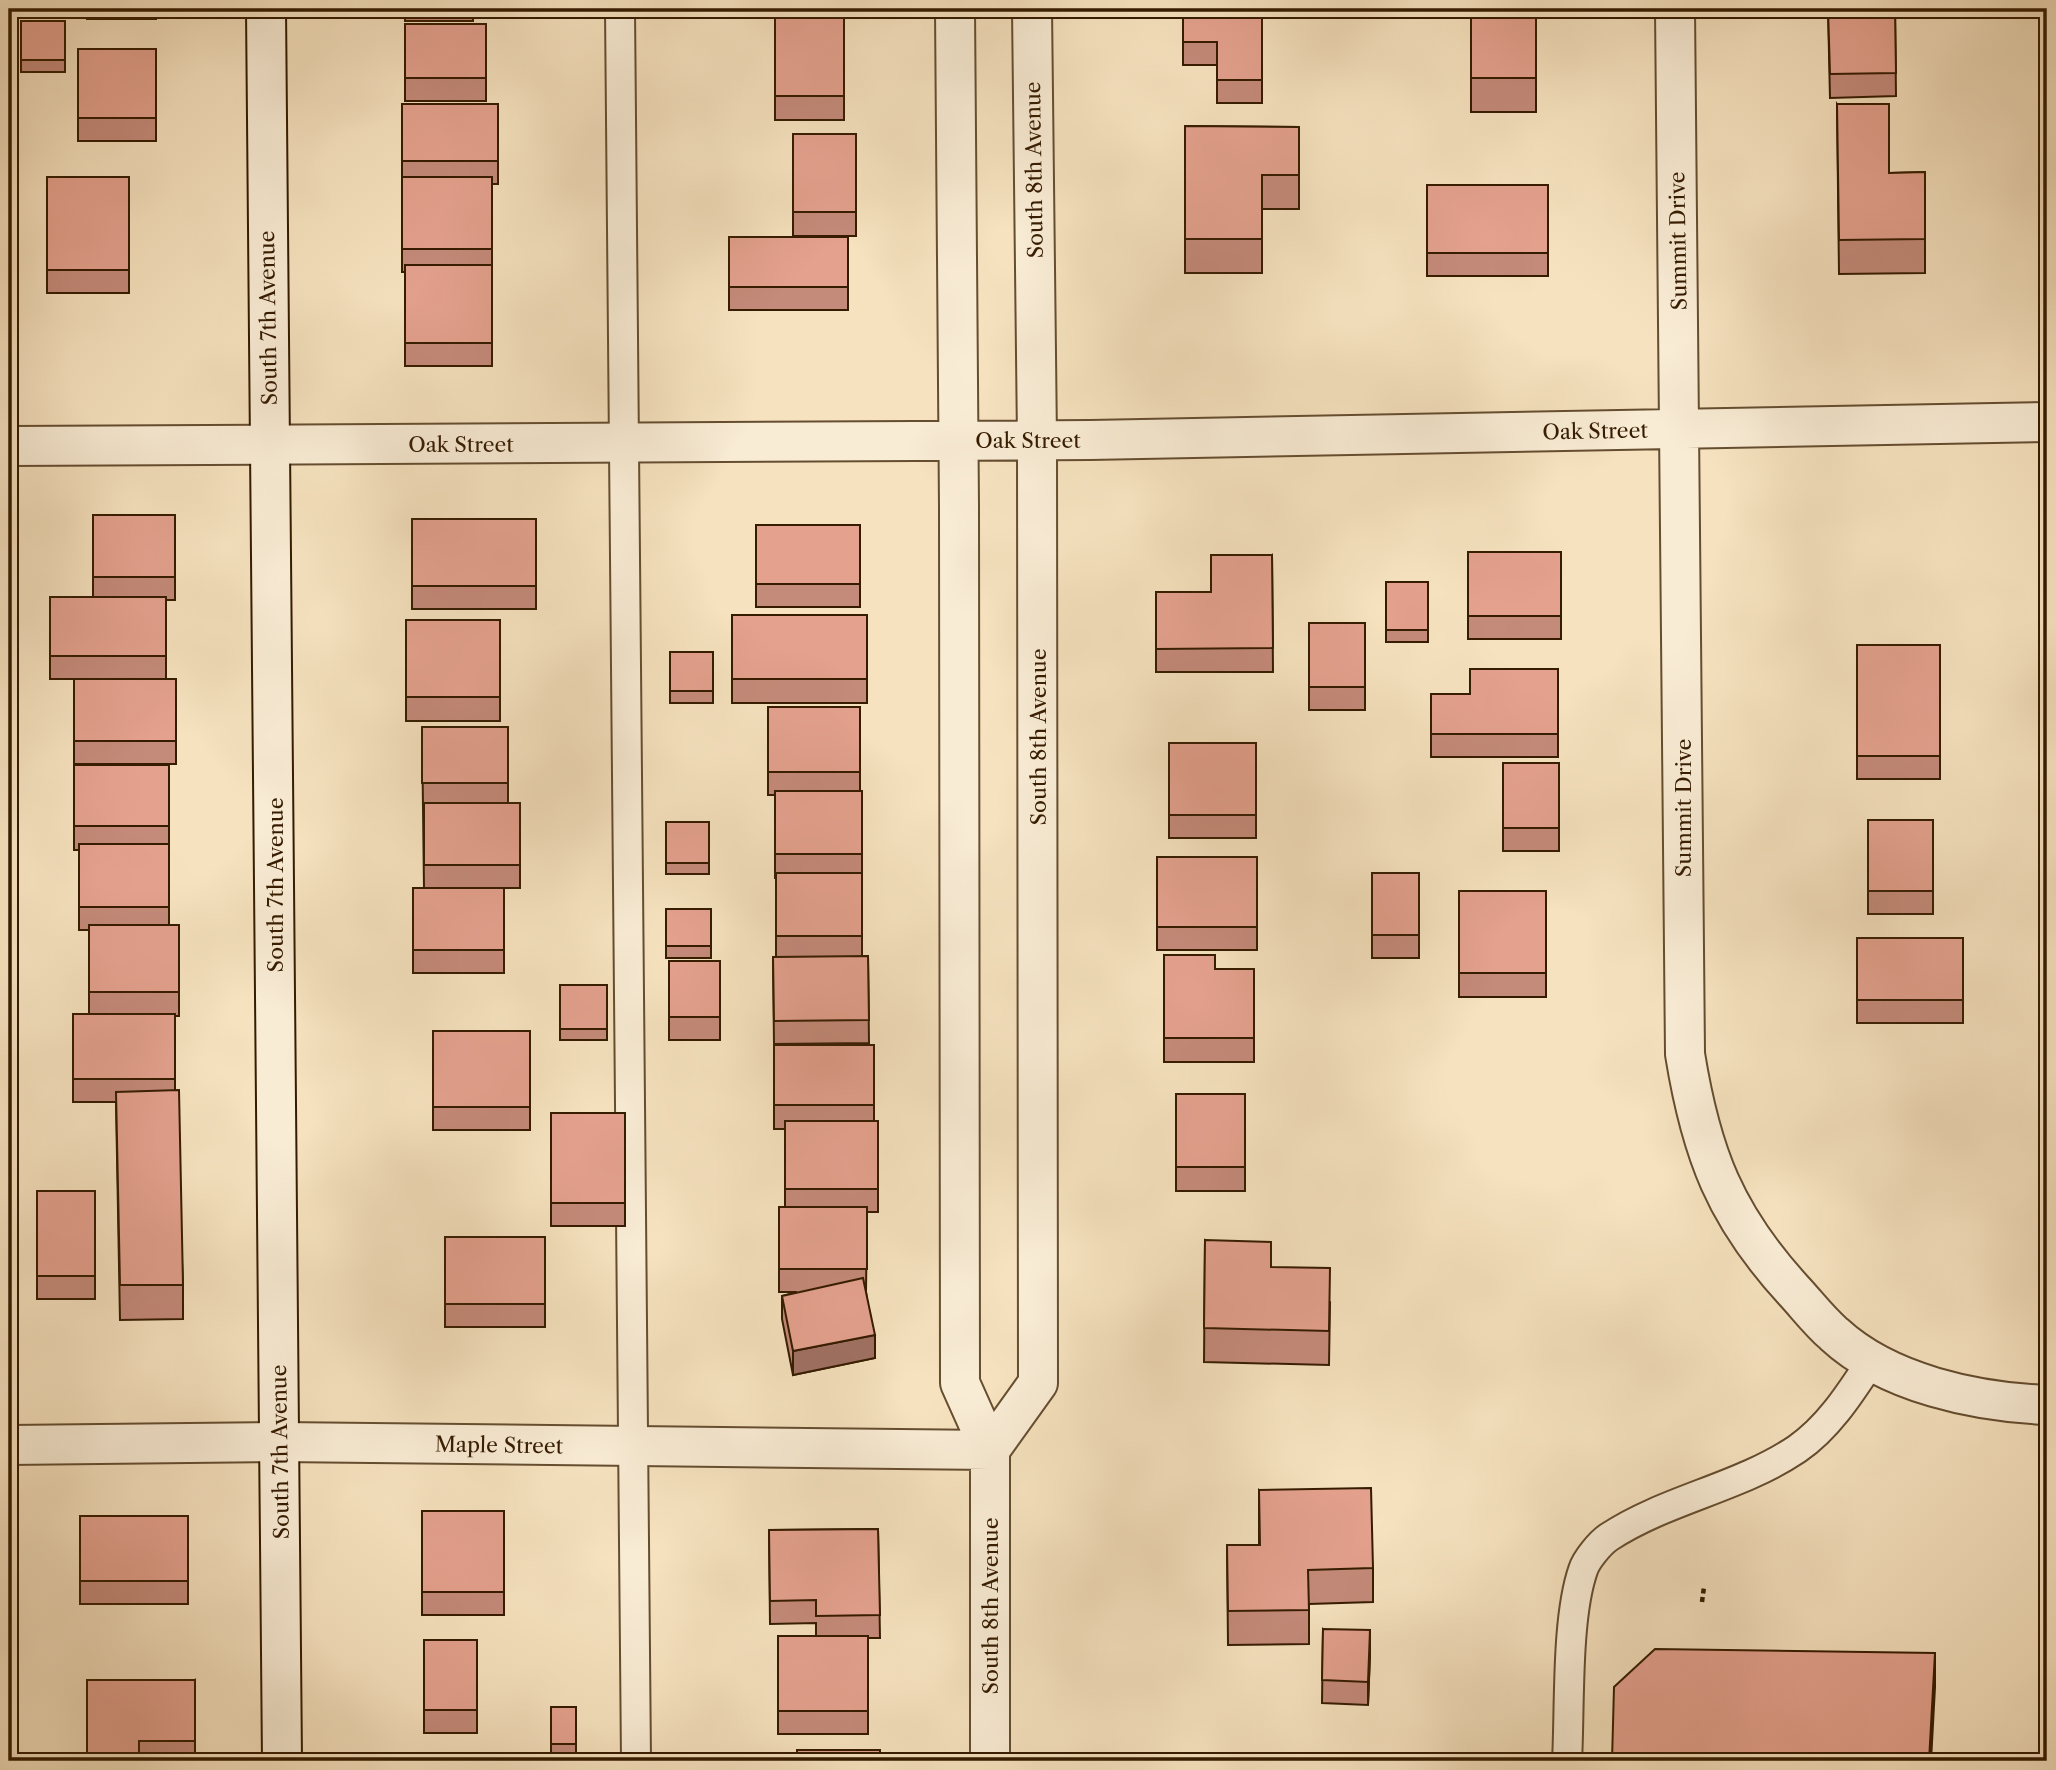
<svg xmlns="http://www.w3.org/2000/svg" width="2056" height="1770" viewBox="0 0 2056 1770" font-family="'Libre Caslon Text',serif">
<style>
.lines{fill:none;stroke-linecap:round;stroke-linejoin:round}
.lane-casing{stroke:#654d30;stroke-width:32}
.street-casing{stroke:#654d30;stroke-width:42}
.secondary-casing{stroke:#351b00;stroke-width:42}
.path{stroke:#351b00;stroke-width:4.5;stroke-dasharray:5 3.5;stroke-linecap:butt}
.lane{stroke:#f9ecd5;stroke-width:28}
.street{stroke:#f9ecd5;stroke-width:38}
.secondary{stroke:#f9ecd5;stroke-width:38}
.wall{fill:#c48a7a;stroke:#351b00;stroke-width:2}
.shaded-wall{fill:#a07163;stroke:#351b00;stroke-width:2}
.building{fill:#e4a18e;stroke:#351b00;stroke-width:2}
.labels{text-anchor:middle;dominant-baseline:central;stroke-width:7;stroke-linejoin:round;paint-order:stroke}
.street-label{font-size:21px;fill:#351b00;stroke:#f9ecd5}
</style>
<rect width="100%" height="100%" fill="#f6e2bf"/>
<filter id="stains"><feTurbulence type="fractalNoise" baseFrequency=".00286" numOctaves="4"/><feColorMatrix values="0 0 0 0 .2 0 0 0 0 .09 0 0 0 0 .02 0 0 0 .5 -.17"/></filter>
<radialGradient id="worn" r=".72"><stop offset=".6" stop-color="#630" stop-opacity="0"/><stop offset="1" stop-color="#630" stop-opacity=".3"/></radialGradient>
<g class="lines">
<g class="lane-casing">
<path id="lane" d="M 620,9 L 636,1761
M 1567,1761 C 1570,1708 1566,1619 1583,1570 C 1586,1560 1600,1543 1609,1537 C 1667,1499 1739,1488 1797,1449 C 1829,1427 1851,1392 1872,1360"/>
</g>
<g class="street-casing">
<path id="street" d="M 955,9 L 959,507 L 960,1383 L 990,1450 L 990,1761
M 1675,9 L 1685,1054 C 1701,1153 1725,1216 1794,1291 C 1807,1305 1819,1321 1834,1334 C 1888,1384 1976,1402 2047,1405
M 9,446 L 1090,440 L 2047,422
M 9,1445 L 280,1442 L 990,1450
M 990,1450 L 1038,1383 L 1037,440 L 1032,9"/>
</g>
<g class="secondary-casing">
<path id="secondary" d="M 266,9 L 282,1761"/>
</g>
<path class="path" d="M 1702,1602 L 1704,1587"/>
<use href="#lane" class="lane"/>
<use href="#street" class="street"/>
<use href="#secondary" class="secondary"/>
</g>
<path class="wall" d="M 87,9 L 156,9 L 156,19 L 87,19 Z
M 405,9 L 473,9 L 473,21 L 405,21 Z
M 775,9 L 844,9 L 844,120 L 775,120 Z
M 1183,9 L 1262,9 L 1262,103 L 1217,103 L 1217,65 L 1183,65 Z
M 1471,9 L 1536,9 L 1536,112 L 1471,112 Z
M 1828,9 L 1895,9 L 1896,96 L 1830,98 Z
M 21,21 L 65,21 L 65,72 L 21,72 Z
M 405,24 L 486,24 L 486,101 L 405,101 Z
M 78,49 L 156,49 L 156,141 L 78,141 Z
M 402,104 L 498,104 L 498,184 L 492,184 L 492,366 L 405,366 L 405,272 L 402,272 Z
M 1837,104 L 1889,173 L 1925,172 L 1925,273 L 1839,274 Z
M 1185,126 L 1299,127 L 1299,209 L 1262,209 L 1262,273 L 1185,273 Z
M 793,134 L 856,134 L 856,236 L 793,236 Z
M 47,177 L 129,177 L 129,293 L 47,293 Z
M 1427,185 L 1548,185 L 1548,276 L 1427,276 Z
M 729,237 L 848,237 L 848,310 L 729,310 Z
M 93,515 L 175,515 L 175,600 L 166,600 L 166,679 L 50,679 L 50,597 L 93,597 Z
M 412,519 L 536,519 L 536,609 L 412,609 Z
M 756,525 L 860,525 L 860,607 L 756,607 Z
M 1468,552 L 1561,552 L 1561,639 L 1468,639 Z
M 1272,555 L 1273,672 L 1156,672 L 1156,592 L 1211,592 Z
M 1386,582 L 1428,582 L 1428,642 L 1386,642 Z
M 732,615 L 867,615 L 867,703 L 732,703 Z
M 406,620 L 500,620 L 500,721 L 406,721 Z
M 1309,623 L 1365,623 L 1365,710 L 1309,710 Z
M 1857,645 L 1940,645 L 1940,779 L 1857,779 Z
M 670,652 L 713,652 L 713,703 L 670,703 Z
M 1558,669 L 1558,757 L 1431,757 L 1431,694 L 1470,694 Z
M 74,679 L 176,679 L 176,764 L 74,764 Z
M 768,707 L 860,707 L 860,791 L 862,791 L 862,956 L 868,956 L 869,1043 L 774,1044 L 773,957 L 776,957 L 776,878 L 775,878 L 775,795 L 768,795 Z
M 422,727 L 508,727 L 508,803 L 520,803 L 520,888 L 424,888 Z
M 1169,743 L 1256,743 L 1256,838 L 1169,838 Z
M 1503,763 L 1559,763 L 1559,851 L 1503,851 Z
M 74,765 L 169,765 L 169,925 L 179,925 L 179,1016 L 175,1016 L 175,1090 L 183,1285 L 183,1319 L 120,1320 L 116,1102 L 73,1102 L 73,1014 L 89,1014 L 89,930 L 79,930 L 79,850 L 74,850 Z
M 9,804 L 11,804 L 11,853 L 9,853 Z
M 1868,820 L 1933,820 L 1933,914 L 1868,914 Z
M 666,822 L 709,822 L 709,874 L 666,874 Z
M 1157,857 L 1257,857 L 1257,950 L 1157,950 Z
M 1372,873 L 1419,873 L 1419,958 L 1372,958 Z
M 413,888 L 504,888 L 504,973 L 413,973 Z
M 1459,891 L 1546,891 L 1546,997 L 1459,997 Z
M 666,909 L 711,909 L 711,958 L 666,958 Z
M 9,938 L 13,938 L 13,1017 L 9,1017 Z
M 1857,938 L 1963,938 L 1963,1023 L 1857,1023 Z
M 1164,955 L 1215,969 L 1254,969 L 1254,1062 L 1164,1062 Z
M 669,961 L 720,961 L 720,1040 L 669,1040 Z
M 560,985 L 607,985 L 607,1040 L 560,1040 Z
M 433,1031 L 530,1031 L 530,1130 L 433,1130 Z
M 774,1045 L 874,1045 L 874,1121 L 878,1121 L 878,1212 L 867,1212 L 866,1292 L 875,1358 L 793,1375 L 782,1319 L 782,1296 L 797,1292 L 779,1292 L 779,1207 L 785,1207 L 785,1129 L 774,1129 Z
M 1176,1094 L 1245,1094 L 1245,1191 L 1176,1191 Z
M 551,1113 L 625,1113 L 625,1226 L 551,1226 Z
M 9,1176 L 17,1176 L 17,1227 L 9,1227 Z
M 37,1191 L 95,1191 L 95,1299 L 37,1299 Z
M 445,1237 L 545,1237 L 545,1327 L 445,1327 Z
M 1205,1240 L 1271,1267 L 1330,1302 L 1329,1365 L 1204,1362 Z
M 1259,1490 L 1373,1568 L 1373,1602 L 1309,1604 L 1309,1644 L 1228,1645 L 1227,1545 L 1259,1545 Z
M 422,1511 L 504,1511 L 504,1615 L 422,1615 Z
M 80,1516 L 188,1516 L 188,1604 L 80,1604 Z
M 878,1529 L 880,1638 L 868,1638 L 868,1734 L 778,1734 L 778,1636 L 816,1636 L 816,1623 L 770,1624 L 769,1530 Z
M 1323,1629 L 1370,1654 L 1368,1705 L 1322,1703 Z
M 424,1640 L 477,1640 L 477,1733 L 424,1733 Z
M 195,1680 L 195,1761 L 87,1761 Z
M 551,1707 L 576,1707 L 576,1756 L 551,1756 Z"/>
<path class="shaded-wall" d="M 875,1335 L 875,1358 L 793,1375 L 793,1351 Z
M 1370,1630 L 1370,1654 L 1368,1705 L 1368,1682 Z
M 1935,1653 L 1935,1687 L 1931,1761 L 1929,1761 Z"/>
<path class="building" d="M 775,9 L 844,9 L 844,96 L 775,96 Z
M 1183,9 L 1262,9 L 1262,80 L 1217,80 L 1217,42 L 1183,42 Z
M 1471,9 L 1536,9 L 1536,78 L 1471,78 Z
M 1828,9 L 1895,9 L 1896,73 L 1830,74 Z
M 21,21 L 65,21 L 65,60 L 21,60 Z
M 405,24 L 486,24 L 486,78 L 405,78 Z
M 78,49 L 156,49 L 156,118 L 78,118 Z
M 402,104 L 498,104 L 498,161 L 402,161 Z
M 1837,104 L 1889,104 L 1889,173 L 1925,172 L 1925,239 L 1839,240 Z
M 1185,126 L 1299,127 L 1299,175 L 1262,175 L 1262,239 L 1185,239 Z
M 793,134 L 856,134 L 856,212 L 793,212 Z
M 47,177 L 129,177 L 129,270 L 47,270 Z
M 402,177 L 492,177 L 492,249 L 402,249 Z
M 1427,185 L 1548,185 L 1548,253 L 1427,253 Z
M 729,237 L 848,237 L 848,287 L 729,287 Z
M 405,265 L 492,265 L 492,343 L 405,343 Z
M 93,515 L 175,515 L 175,577 L 93,577 Z
M 412,519 L 536,519 L 536,586 L 412,586 Z
M 756,525 L 860,525 L 860,584 L 756,584 Z
M 1468,552 L 1561,552 L 1561,616 L 1468,616 Z
M 1211,555 L 1272,555 L 1273,648 L 1156,649 L 1156,592 L 1211,592 Z
M 1386,582 L 1428,582 L 1428,630 L 1386,630 Z
M 50,597 L 166,597 L 166,656 L 50,656 Z
M 732,615 L 867,615 L 867,679 L 732,679 Z
M 406,620 L 500,620 L 500,697 L 406,697 Z
M 1309,623 L 1365,623 L 1365,687 L 1309,687 Z
M 1857,645 L 1940,645 L 1940,756 L 1857,756 Z
M 670,652 L 713,652 L 713,691 L 670,691 Z
M 1470,669 L 1558,669 L 1558,734 L 1431,734 L 1431,694 L 1470,694 Z
M 74,679 L 176,679 L 176,741 L 74,741 Z
M 768,707 L 860,707 L 860,772 L 768,772 Z
M 422,727 L 508,727 L 508,783 L 422,783 Z
M 1169,743 L 1256,743 L 1256,815 L 1169,815 Z
M 1503,763 L 1559,763 L 1559,828 L 1503,828 Z
M 74,765 L 169,765 L 169,826 L 74,826 Z
M 775,791 L 862,791 L 862,854 L 775,854 Z
M 424,803 L 520,803 L 520,865 L 424,865 Z
M 9,804 L 11,804 L 11,841 L 9,841 Z
M 1868,820 L 1933,820 L 1933,891 L 1868,891 Z
M 666,822 L 709,822 L 709,863 L 666,863 Z
M 79,844 L 169,844 L 169,907 L 79,907 Z
M 1157,857 L 1257,857 L 1257,927 L 1157,927 Z
M 776,873 L 862,873 L 862,936 L 776,936 Z
M 1372,873 L 1419,873 L 1419,935 L 1372,935 Z
M 413,888 L 504,888 L 504,950 L 413,950 Z
M 1459,891 L 1546,891 L 1546,973 L 1459,973 Z
M 666,909 L 711,909 L 711,946 L 666,946 Z
M 89,925 L 179,925 L 179,992 L 89,992 Z
M 9,938 L 13,938 L 13,994 L 9,994 Z
M 1857,938 L 1963,938 L 1963,1000 L 1857,1000 Z
M 1164,955 L 1215,955 L 1215,969 L 1254,969 L 1254,1038 L 1164,1038 Z
M 868,956 L 869,1020 L 774,1021 L 773,957 Z
M 669,961 L 720,961 L 720,1017 L 669,1017 Z
M 560,985 L 607,985 L 607,1029 L 560,1029 Z
M 73,1014 L 175,1014 L 175,1079 L 73,1079 Z
M 433,1031 L 530,1031 L 530,1107 L 433,1107 Z
M 774,1045 L 874,1045 L 874,1105 L 774,1105 Z
M 179,1090 L 183,1285 L 120,1285 L 116,1092 Z
M 1176,1094 L 1245,1094 L 1245,1167 L 1176,1167 Z
M 551,1113 L 625,1113 L 625,1203 L 551,1203 Z
M 785,1121 L 878,1121 L 878,1189 L 785,1189 Z
M 9,1176 L 17,1176 L 17,1216 L 9,1216 Z
M 37,1191 L 95,1191 L 95,1276 L 37,1276 Z
M 779,1207 L 867,1207 L 867,1269 L 779,1269 Z
M 445,1237 L 545,1237 L 545,1304 L 445,1304 Z
M 1205,1240 L 1271,1242 L 1271,1267 L 1330,1268 L 1329,1331 L 1204,1328 Z
M 863,1278 L 875,1335 L 793,1351 L 782,1296 Z
M 1371,1488 L 1373,1568 L 1308,1570 L 1309,1610 L 1228,1611 L 1227,1545 L 1260,1545 L 1259,1490 Z
M 422,1511 L 504,1511 L 504,1592 L 422,1592 Z
M 80,1516 L 188,1516 L 188,1581 L 80,1581 Z
M 878,1529 L 880,1615 L 816,1616 L 816,1600 L 770,1601 L 769,1530 Z
M 1323,1629 L 1370,1630 L 1368,1682 L 1322,1680 Z
M 778,1636 L 868,1636 L 868,1711 L 778,1711 Z
M 424,1640 L 477,1640 L 477,1710 L 424,1710 Z
M 1655,1649 L 1935,1653 L 1929,1761 L 1612,1761 L 1614,1687 Z
M 87,1680 L 195,1680 L 195,1741 L 139,1741 L 139,1761 L 87,1761 Z
M 551,1707 L 576,1707 L 576,1744 L 551,1744 Z
M 797,1750 L 880,1750 L 880,1761 L 797,1761 Z"/>
<g class="labels">
<g class="street-label">
<text transform="translate(1034 170) rotate(-91)">South 8th Avenue</text>
<text transform="translate(1678 241) rotate(-91)">Summit Drive</text>
<text transform="translate(268 318) rotate(-91)">South 7th Avenue</text>
<text transform="translate(1595 431) rotate(-1)">Oak Street</text>
<text x="1028" y="440">Oak Street</text>
<text x="461" y="444">Oak Street</text>
<text transform="translate(1038 737) rotate(-90)">South 8th Avenue</text>
<text transform="translate(1683 808) rotate(-90)">Summit Drive</text>
<text transform="translate(275 885) rotate(-90)">South 7th Avenue</text>
<text transform="translate(499 1445) rotate(1)">Maple Street</text>
<text transform="translate(280 1452) rotate(-91)">South 7th Avenue</text>
<text transform="translate(990 1606) rotate(-90)">South 8th Avenue</text>
</g>
</g>
<rect width="2056" height="1770" fill="none" stroke="#f6e2bf" stroke-width="35"/>
<rect x="10" y="10" width="2035" height="1749" fill="none" stroke="#351b00" stroke-width="3.5"/>
<rect x="18" y="18" width="2021" height="1735" fill="none" stroke="#351b00" stroke-width="2"/>
<rect width="100%" height="100%" filter="url(#stains)"/>
<rect width="100%" height="100%" fill="url(#worn)"/>
</svg>
